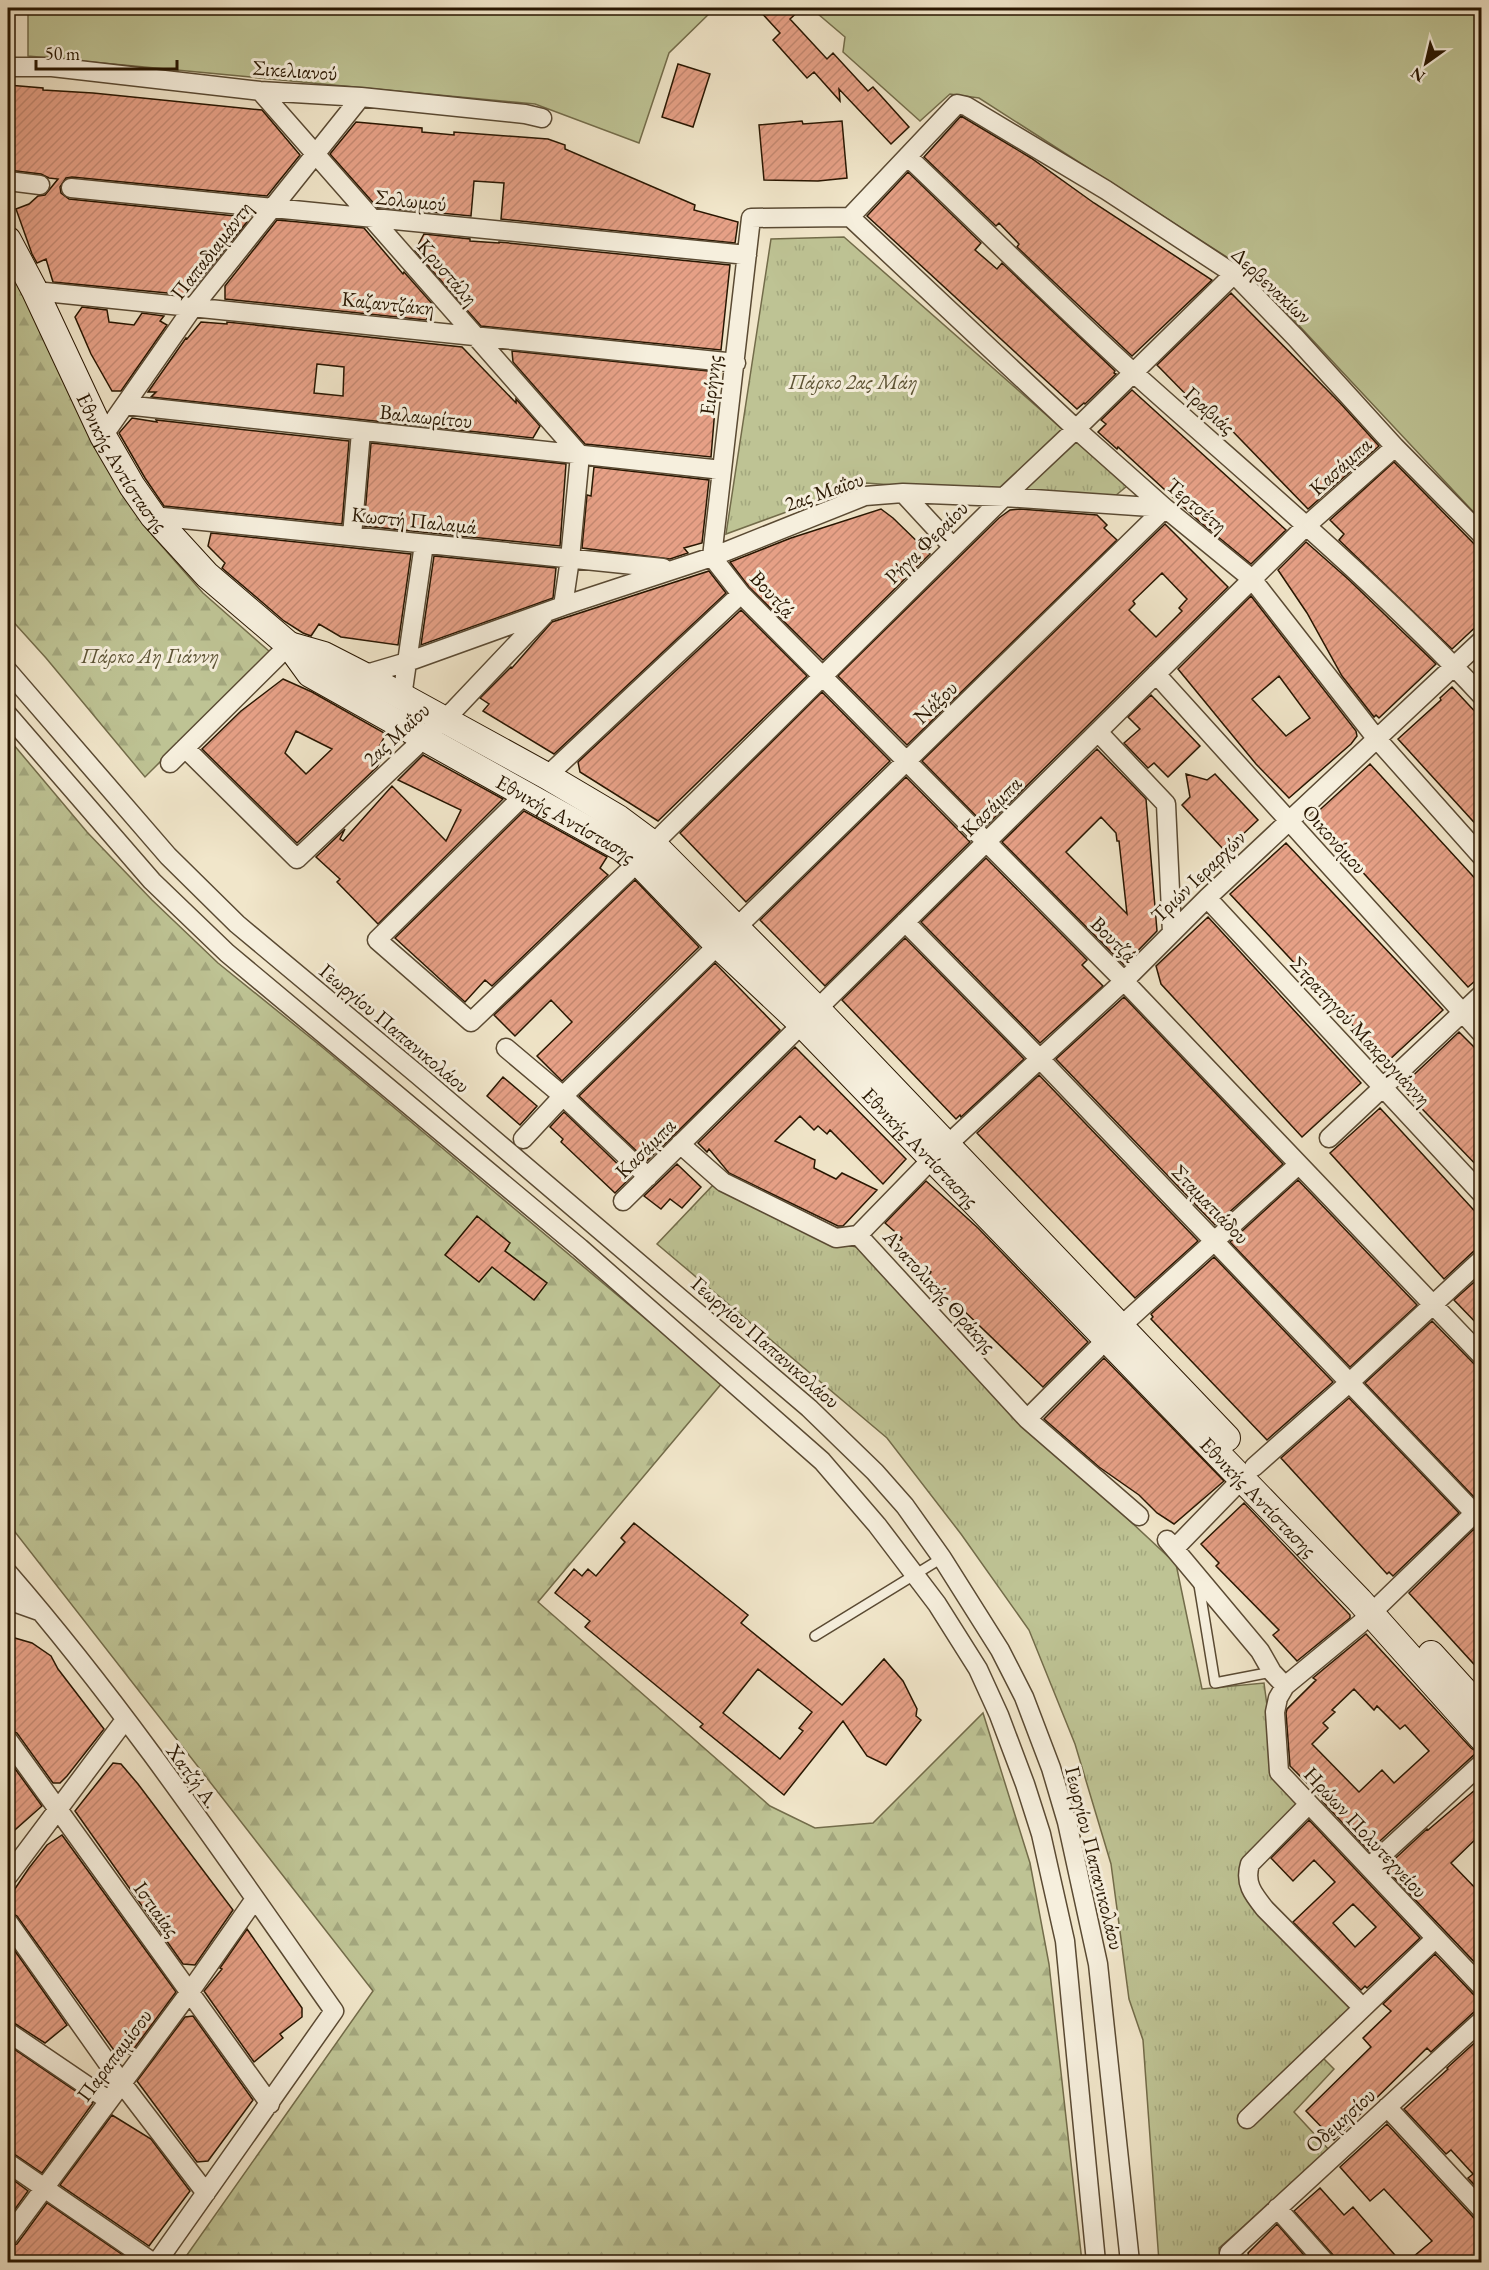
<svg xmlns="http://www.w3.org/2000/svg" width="1489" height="2270" viewBox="0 0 1489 2270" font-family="'EB Garamond',serif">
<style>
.grass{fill:#bec394;stroke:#736c4a;stroke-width:1.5}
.forest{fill:url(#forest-firs);stroke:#736c4a;stroke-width:1.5}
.park{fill:url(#park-tufts);stroke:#736c4a;stroke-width:1.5}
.building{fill:url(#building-hatch);stroke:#281601;stroke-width:1.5;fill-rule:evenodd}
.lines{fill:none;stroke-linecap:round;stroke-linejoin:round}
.lane-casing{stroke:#5a4a33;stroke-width:12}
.street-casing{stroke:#5a4a33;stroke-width:21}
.secondary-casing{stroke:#281601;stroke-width:28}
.lane{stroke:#f6efdd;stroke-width:9}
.street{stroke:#f6efdd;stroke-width:18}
.secondary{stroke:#f6efdd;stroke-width:26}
.labels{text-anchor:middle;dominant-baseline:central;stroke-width:6;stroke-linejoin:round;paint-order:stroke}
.street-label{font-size:21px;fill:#281601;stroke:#f6efdd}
.park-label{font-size:21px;font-style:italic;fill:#5c5334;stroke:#f6efdd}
</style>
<defs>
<pattern id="forest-firs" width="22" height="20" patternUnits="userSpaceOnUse" patternTransform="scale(1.5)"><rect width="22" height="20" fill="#bec394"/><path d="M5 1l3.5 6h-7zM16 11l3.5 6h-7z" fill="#a3a77e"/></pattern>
<pattern id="park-tufts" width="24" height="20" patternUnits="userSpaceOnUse" patternTransform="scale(1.5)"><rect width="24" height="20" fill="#bec394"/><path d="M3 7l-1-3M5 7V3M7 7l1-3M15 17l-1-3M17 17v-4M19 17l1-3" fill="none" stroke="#a3a77e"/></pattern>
<pattern id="building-hatch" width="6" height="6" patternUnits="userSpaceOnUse" patternTransform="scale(1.5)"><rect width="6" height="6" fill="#e6a086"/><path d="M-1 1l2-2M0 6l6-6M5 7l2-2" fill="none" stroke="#c58972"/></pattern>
</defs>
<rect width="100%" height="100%" fill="#f1e6ca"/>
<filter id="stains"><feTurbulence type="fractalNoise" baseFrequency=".00333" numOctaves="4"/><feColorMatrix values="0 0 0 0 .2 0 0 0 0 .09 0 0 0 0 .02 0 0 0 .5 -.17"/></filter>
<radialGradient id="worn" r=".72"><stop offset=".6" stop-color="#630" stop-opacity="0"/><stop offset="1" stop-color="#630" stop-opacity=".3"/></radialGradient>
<path class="grass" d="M 28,8 L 715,8 L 669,53 L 639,143 L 535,104 L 28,56 Z
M 811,8 L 1481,8 L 1481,520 L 1247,270 L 979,98 L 950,94 L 920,121 L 843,52 L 845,37 Z"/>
<path class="forest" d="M 8,252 L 109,469 L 153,536 L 203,593 L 270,652 L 145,777 L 46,658 L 8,616 Z
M 8,738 L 87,832 L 152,900 L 218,963 L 322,1047 L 722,1383 L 538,1602 L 770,1806 L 815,1828 L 873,1823 L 983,1713 L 1030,1863 L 1049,1964 L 1082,2262 L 182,2262 L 373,1991 L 8,1523 Z"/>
<path class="park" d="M 844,237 L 1127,486 L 1109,501 L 866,483 L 726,534 L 771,239 Z
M 715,1183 L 824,1239 L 860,1248 L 1023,1421 L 1176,1564 L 1202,1689 L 1264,1683 L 1276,1773 L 1301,1805 L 1243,1873 L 1354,2005 L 1313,2048 L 1334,2069 L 1294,2112 L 1330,2151 L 1219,2248 L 1221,2262 L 1159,2262 L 1143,2040 L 1129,1999 L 1111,1864 L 1075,1744 L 1029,1630 L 961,1534 L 887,1438 L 657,1244 Z"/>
<path class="building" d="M 757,8 L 802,8 L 790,19 L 827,59 L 833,53 L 868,91 L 873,87 L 909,127 L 891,144 L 839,89 L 840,101 L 814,72 L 807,78 L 773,40 L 780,33 Z
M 678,64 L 710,74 L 693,127 L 662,117 Z
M 8,85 L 43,88 L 43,90 L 93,93 L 262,110 L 300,155 L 267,196 L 72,177 L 66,178 L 60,187 L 61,193 L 69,199 L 245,217 L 247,222 L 188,295 L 53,282 L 46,259 L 37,263 L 32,254 L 16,209 L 29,204 L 38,196 L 45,195 L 58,179 L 49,178 L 41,174 L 8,170 Z
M 961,116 L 1031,158 L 1094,203 L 1212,280 L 1132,356 L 1017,247 L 1019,244 L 999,223 L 996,226 L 924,157 Z
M 802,121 L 803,124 L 842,121 L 847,178 L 818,181 L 764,180 L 759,125 Z
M 356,122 L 422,128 L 422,132 L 454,135 L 454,132 L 548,139 L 565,145 L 565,149 L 695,205 L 694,210 L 738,222 L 735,243 L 501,219 L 504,183 L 474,181 L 471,216 L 377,207 L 330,154 Z
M 908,172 L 981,243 L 975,250 L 997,269 L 1002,263 L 1115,371 L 1114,373 L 1116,374 L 1085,404 L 1084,403 L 1077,409 L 867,216 Z
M 277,220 L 364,228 L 403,274 L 404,272 L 435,307 L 426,320 L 225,299 L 225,286 Z
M 424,234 L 470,239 L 470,241 L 499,243 L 499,242 L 730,265 L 721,350 L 481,326 L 415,251 Z
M 1231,293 L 1341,404 L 1379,446 L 1308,509 L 1212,410 L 1207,416 L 1157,365 Z
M 82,307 L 107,310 L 109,322 L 134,325 L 142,313 L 164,316 L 160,321 L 167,325 L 121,391 L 112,391 L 91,354 L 75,317 Z
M 201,322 L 227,324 L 227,322 L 462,347 L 516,403 L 516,399 L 540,426 L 533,438 L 151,397 L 156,392 L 148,392 L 186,338 L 187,339 ZM 317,364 L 344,367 L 343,396 L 314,393 Z
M 512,351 L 718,372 L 711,457 L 585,444 L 513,362 Z
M 1132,390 L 1286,530 L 1251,564 L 1200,522 L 1118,447 L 1117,449 L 1098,432 L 1106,424 L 1101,420 Z
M 132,418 L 157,422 L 156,420 L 349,441 L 342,524 L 164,506 L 145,478 L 119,433 Z
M 371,443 L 566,464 L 560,546 L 364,526 Z
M 1394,462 L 1482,552 L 1482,621 L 1452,649 L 1339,540 L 1344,534 L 1330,520 Z
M 594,467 L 709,480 L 702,543 L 684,548 L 688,553 L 670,559 L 582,548 L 587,495 L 591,496 Z
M 881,509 L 893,518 L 930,554 L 823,660 L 749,587 L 730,562 L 791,538 Z
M 1020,509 L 1097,515 L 1107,525 L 1104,528 L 1117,540 L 907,745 L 838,676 L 999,518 L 1010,510 Z
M 1165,524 L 1228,587 L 986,826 L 922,761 ZM 1162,573 L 1187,599 L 1179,608 L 1182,611 L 1156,637 L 1129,610 L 1135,604 L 1133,601 Z
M 211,533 L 411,554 L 398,645 L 341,637 L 319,624 L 311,636 L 303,633 L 284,621 L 222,568 L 225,563 L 208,546 Z
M 1306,542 L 1348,579 L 1436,664 L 1379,718 L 1376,715 L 1374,717 L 1342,676 L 1307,613 L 1278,570 Z
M 434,556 L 556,568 L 553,598 L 421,645 Z
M 709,571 L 726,593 L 554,754 L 483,711 L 489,704 L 480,698 L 511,667 L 512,668 L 552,622 Z
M 1251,596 L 1356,731 L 1357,736 L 1351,744 L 1289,798 L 1256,764 L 1178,669 ZM 1279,676 L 1310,718 L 1286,736 L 1252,699 Z
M 741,610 L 807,676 L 658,821 L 580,772 L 578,762 Z
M 283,679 L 312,692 L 386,734 L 380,745 L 387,749 L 377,767 L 297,843 L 202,749 L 241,711 ZM 296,731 L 332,749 L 306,774 L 285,753 Z
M 1452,687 L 1482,719 L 1482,831 L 1398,739 L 1441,700 L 1440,698 Z
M 822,692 L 890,761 L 746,902 L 680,833 Z
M 1151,695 L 1200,746 L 1168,777 L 1154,763 L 1148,768 L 1124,743 L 1140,729 L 1128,717 Z
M 1097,749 L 1146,799 L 1157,931 L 1124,965 L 1002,842 ZM 1101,817 L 1116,833 L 1117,841 L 1119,841 L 1127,914 L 1066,852 Z
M 423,755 L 503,799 L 378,924 L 337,882 L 340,879 L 316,857 L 345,829 L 340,839 L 343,841 L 392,786 L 446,841 L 461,810 L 398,780 Z
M 1370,764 L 1482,886 L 1482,975 L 1468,987 L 1312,817 Z
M 1186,774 L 1207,780 L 1215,774 L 1258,820 L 1225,851 L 1182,805 L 1190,797 Z
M 906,777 L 970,842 L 825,986 L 760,920 Z
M 524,811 L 607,857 L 600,868 L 608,875 L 492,986 L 485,980 L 465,1002 L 395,938 Z
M 1286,843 L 1443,1010 L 1387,1062 L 1230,894 Z
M 986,858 L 1087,960 L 1082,965 L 1103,986 L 1040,1043 L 921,922 Z
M 635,880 L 699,947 L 562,1081 L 537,1056 L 572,1022 L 551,1000 L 515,1036 L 494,1015 Z
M 1208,917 L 1361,1083 L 1302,1137 L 1161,984 L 1156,966 Z
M 905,938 L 1024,1059 L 961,1117 L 960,1115 L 956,1119 L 842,1000 Z
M 715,963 L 780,1030 L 663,1146 L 654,1142 L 660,1148 L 647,1161 L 579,1096 Z
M 1124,997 L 1283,1164 L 1215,1225 L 1056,1059 Z
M 1459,1032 L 1482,1055 L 1482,1171 L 1401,1087 Z
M 795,1047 L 906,1159 L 883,1184 L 830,1130 L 827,1134 L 818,1126 L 814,1130 L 800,1116 L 775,1141 L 815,1160 L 814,1168 L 836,1179 L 842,1173 L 877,1190 L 843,1226 L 838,1226 L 729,1173 L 709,1149 L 707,1152 L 698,1143 Z
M 1039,1075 L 1198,1241 L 1135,1298 L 977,1133 Z
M 503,1077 L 537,1106 L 520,1125 L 487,1096 Z
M 1380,1108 L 1482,1219 L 1482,1248 L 1474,1251 L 1444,1279 L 1330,1153 Z
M 564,1112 L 631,1177 L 615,1193 L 561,1142 L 563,1139 L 550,1127 Z
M 677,1164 L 701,1187 L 682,1208 L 670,1199 L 661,1209 L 644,1196 Z
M 1298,1180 L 1417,1305 L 1350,1367 L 1230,1242 Z
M 926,1181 L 978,1228 L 1088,1342 L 1043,1387 L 958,1305 L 956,1307 L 935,1289 L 939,1285 L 928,1276 L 931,1272 L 896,1246 L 902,1238 L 885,1223 Z
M 477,1216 L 510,1243 L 505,1251 L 547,1283 L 534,1300 L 492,1267 L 479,1282 L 445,1255 Z
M 1214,1257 L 1333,1382 L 1267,1440 L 1151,1319 L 1153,1317 L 1151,1314 Z
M 1482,1275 L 1482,1329 L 1454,1300 Z
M 1432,1321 L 1482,1372 L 1482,1490 L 1474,1497 L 1365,1383 Z
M 1104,1358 L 1224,1481 L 1174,1524 L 1157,1513 L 1139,1495 L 1099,1467 L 1044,1419 Z
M 1349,1398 L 1459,1513 L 1393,1576 L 1389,1572 L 1387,1574 L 1281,1458 Z
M 1244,1503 L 1350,1615 L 1350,1618 L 1297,1661 L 1273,1635 L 1279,1630 L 1216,1566 L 1219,1563 L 1201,1544 Z
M 634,1523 L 748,1615 L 741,1623 L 842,1705 L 884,1659 L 903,1681 L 917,1709 L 916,1716 L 921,1720 L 886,1765 L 867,1756 L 843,1721 L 784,1795 L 700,1727 L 703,1724 L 585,1627 L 590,1621 L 555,1593 L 574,1569 L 582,1576 L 588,1569 L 596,1576 L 625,1542 L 621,1538 ZM 758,1669 L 812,1712 L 799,1728 L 803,1731 L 780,1759 L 723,1713 Z
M 1474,1529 L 1482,1534 L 1482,1673 L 1409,1593 Z
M 1366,1634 L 1471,1748 L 1477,1752 L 1369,1851 L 1322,1801 L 1324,1800 L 1290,1766 L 1286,1713 L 1287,1709 L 1316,1680 L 1313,1678 ZM 1354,1689 L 1374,1710 L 1377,1706 L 1400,1729 L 1405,1725 L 1429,1751 L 1394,1783 L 1382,1770 L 1359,1792 L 1312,1744 L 1328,1728 L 1323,1723 L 1335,1712 L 1332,1710 Z
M 8,1636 L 32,1643 L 51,1656 L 58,1669 L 104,1729 L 67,1776 L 60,1783 L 53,1783 L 17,1733 L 8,1729 Z
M 8,1759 L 42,1806 L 8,1836 Z
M 113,1763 L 121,1764 L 138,1784 L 233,1910 L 195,1965 L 183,1964 L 75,1811 Z
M 1482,1784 L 1482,1833 L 1451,1863 L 1482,1895 L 1482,1970 L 1385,1868 L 1427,1829 L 1428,1830 Z
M 1309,1820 L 1420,1938 L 1367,1988 L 1365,1986 L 1361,1990 L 1293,1922 L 1335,1882 L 1314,1860 L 1293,1881 L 1271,1858 ZM 1353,1904 L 1376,1927 L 1355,1947 L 1333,1923 Z
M 62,1835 L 176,1992 L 130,2054 L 116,2053 L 17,1916 L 8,1911 L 8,1899 L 29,1868 L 47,1845 Z
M 247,1929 L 302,2008 L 302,2017 L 280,2034 L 283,2038 L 254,2062 L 204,1991 L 222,1969 L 220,1968 Z
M 8,1941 L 67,2025 L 45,2043 L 14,2023 L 8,2021 Z
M 1435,1954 L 1474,1995 L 1482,1998 L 1482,2009 L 1474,2012 L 1431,2052 L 1427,2048 L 1334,2140 L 1306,2111 L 1371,2047 L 1363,2038 L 1391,2011 L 1383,2004 Z
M 193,2016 L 253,2100 L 208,2161 L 197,2162 L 137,2081 L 185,2017 Z
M 1482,2036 L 1482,2193 L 1468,2178 L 1473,2174 L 1451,2150 L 1446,2154 L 1404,2109 L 1448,2069 L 1447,2068 Z
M 8,2045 L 93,2103 L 42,2173 L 14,2154 L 8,2152 Z
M 112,2115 L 151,2139 L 190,2191 L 149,2246 L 60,2185 Z
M 1387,2124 L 1474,2218 L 1482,2221 L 1482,2256 L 1474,2262 L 1407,2262 L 1432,2241 L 1384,2189 L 1370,2201 L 1340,2167 Z
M 8,2176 L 28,2191 L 8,2219 Z
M 1320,2188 L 1344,2215 L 1353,2207 L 1401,2262 L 1336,2262 L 1333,2255 L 1294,2211 Z
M 47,2203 L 133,2262 L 8,2262 L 8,2248 L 17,2244 Z
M 1277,2224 L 1310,2262 L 1250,2262 L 1248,2253 Z"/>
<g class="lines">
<g class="lane-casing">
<path id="lane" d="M 1199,1585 L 1215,1683 L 1272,1672
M 815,1636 L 942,1558"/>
</g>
<g class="street-casing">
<path id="street" d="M 8,67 L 52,67 L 260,91 L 361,97 L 525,114 L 542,118
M 260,91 L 580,455 L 570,559 L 563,606
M 908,157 C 984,229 1058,304 1135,374 C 1252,479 1374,580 1482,696
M 8,181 L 40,185
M 71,188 L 747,255
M 850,217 L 1076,429 L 1165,508 L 1252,579 L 1376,738 L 1482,857
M 35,291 L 736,363
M 125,405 L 722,470
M 103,436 L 194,306 L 361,97
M 903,493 L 953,547
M 153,516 L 663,568
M 1482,535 L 1395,447 L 1296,338 L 1234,274 L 1106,190 L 966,106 L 957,104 L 850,217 L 751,218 L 712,557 L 741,594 L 1124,981 L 1482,1356
M 352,536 L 361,432
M 8,671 L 168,856 L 237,924 L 418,1075 L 809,1408 L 875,1472 L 905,1506 L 942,1558 L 1000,1650 L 1024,1697 L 1051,1768 L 1067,1822 L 1098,1964 L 1130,2262
M 1156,674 L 1482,1034
M 363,675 L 407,662 L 563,606 L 712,557 L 865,496 L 903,493 L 1004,497 L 1165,508
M 402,697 L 424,544
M 8,715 L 152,881 L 227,953 L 580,1248 L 822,1461 L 877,1525 L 937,1604 L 978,1669 L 999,1715 L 1025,1784 L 1041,1834 L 1065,1941 L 1096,2262
M 1098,732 L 1166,804 L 1172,933
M 185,748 L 297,859 L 455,709 L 544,615
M 170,763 L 289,645
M 547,776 L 741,594
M 526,793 L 377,940 L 471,1022 L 638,862
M 653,844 L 1004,497 L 1076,429 L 1234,274
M 1207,898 L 1482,1194
M 905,922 L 1039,1058 L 1482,1521
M 736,928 L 1165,508
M 506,1048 L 563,1096 L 648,1177
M 1329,1138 L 1482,994
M 523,1139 L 563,1096 L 718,945
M 680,1144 L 723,1182 L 836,1238 L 858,1235
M 947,1145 L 1124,981 L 1207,898 L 1482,640
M 623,1201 L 1306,526 L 1395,447
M 858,1235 L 1027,1419 L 1139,1516
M 858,1235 L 932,1159
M 1120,1327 L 1298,1165
M 1027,1419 L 1107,1339
M 1254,1467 L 1350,1382 L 1482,1259
M 1482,1506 L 1360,1624 L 1285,1686 L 1278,1698 L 1275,1712 L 1279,1772 L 1482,1987
M 1167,1540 L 1260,1651 L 1272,1672 L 1285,1686
M 1175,1548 L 1242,1479
M 8,1573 C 127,1710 229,1862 334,2011 L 157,2262
M 8,1600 L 39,1611
M 8,1740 L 270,2104
M 1309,1804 L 1250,1864 C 1244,1883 1253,1894 1265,1909 L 1363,2008
M 1369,1867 L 1482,1763
M 8,1876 L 125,1720
M 8,1922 L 121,2082 L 206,2193
M 8,2032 L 108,2100
M 1387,2107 L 1482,2210
M 1247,2119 L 1435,1939
M 8,2163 L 152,2262
M 1277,2208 L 1325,2262
M 8,2237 L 189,1993 L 255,1899
M 1230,2262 L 1229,2253 L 1482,2020"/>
</g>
<g class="secondary-casing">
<g id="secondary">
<path id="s1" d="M 8,240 L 35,291 L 103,436 L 132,486 L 153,516 L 207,575 L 289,645 L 310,674 L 621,848 L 638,862 L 718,945 L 802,1024 L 1359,1600 L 1482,1738"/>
<path d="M 289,645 L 324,655 L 363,675 L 547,776 L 618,818 L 653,844 L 817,1009 L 1227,1438"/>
<path d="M 1431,1654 L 1482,1710"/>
</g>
</g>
<use href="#lane" class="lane"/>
<use href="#street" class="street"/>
<use href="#secondary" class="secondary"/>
</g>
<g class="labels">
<g class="street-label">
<text transform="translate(295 70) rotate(4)">Σικελιανού</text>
<text transform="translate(411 200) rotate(6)">Σολωμού</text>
<text transform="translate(211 250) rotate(-52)">Παπαδιαμάντη</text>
<text transform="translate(448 272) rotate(49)">Κρυστάλη</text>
<text transform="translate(1272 285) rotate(43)">Δερβενακίων</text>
<text transform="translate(388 303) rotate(6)">Καζαντζάκη</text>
<text transform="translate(710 385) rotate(-83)">Ειρήνης</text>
<text transform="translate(1210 410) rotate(42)">Γραβιάς</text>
<text transform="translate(426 416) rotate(6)">Βαλαωρίτου</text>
<text stroke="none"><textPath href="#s1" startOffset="250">Εθνικής Αντίστασης</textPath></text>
<text transform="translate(1340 466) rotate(-42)">Κασάμπα</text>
<text transform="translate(824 491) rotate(-19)">2ας Μαΐου</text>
<text transform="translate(1197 505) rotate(40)">Τερτσέτη</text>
<text transform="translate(414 520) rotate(6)">Κωστή Παλαμά</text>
<text transform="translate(926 542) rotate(-45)">Ρήγα Φεραίου</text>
<text transform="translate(773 594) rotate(47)">Βουτζά</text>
<text transform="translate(935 702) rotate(-44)">Νάξου</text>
<text transform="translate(396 734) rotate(-43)">2ας Μαΐου</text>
<text transform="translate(991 806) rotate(-45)">Κασάμπα</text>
<text stroke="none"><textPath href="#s1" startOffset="830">Εθνικής Αντίστασης</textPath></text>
<text transform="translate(1335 839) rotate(48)">Οικονόμου</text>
<text transform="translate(1198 876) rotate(-44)">Τριών Ιεραρχών</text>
<text transform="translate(1114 939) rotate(45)">Βουτζά</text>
<text transform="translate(395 1028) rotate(40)">Γεωργίου Παπανικολάου</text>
<text transform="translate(1361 1031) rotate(47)">Στρατηγού Μακρυγιάννη</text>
<text stroke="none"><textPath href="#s1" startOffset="1316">Εθνικής Αντίστασης</textPath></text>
<text transform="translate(645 1148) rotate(-45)">Κασάμπα</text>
<text transform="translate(1211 1204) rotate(46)">Σταματιάδου</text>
<text transform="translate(940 1291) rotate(48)">Ανατολικής Θράκης</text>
<text transform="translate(766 1342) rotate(41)">Γεωργίου Παπανικολάου</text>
<text stroke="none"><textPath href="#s1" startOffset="1802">Εθνικής Αντίστασης</textPath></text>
<text transform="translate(193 1776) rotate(54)">Χατζή Α.</text>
<text transform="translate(1366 1832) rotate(47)">Ηρώων Πολυτεχνείου</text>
<text transform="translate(1095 1858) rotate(76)">Γεωργίου Παπανικολάου</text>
<text transform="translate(157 1909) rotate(54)">Ιστιαίας</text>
<text transform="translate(114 2055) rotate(-53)">Παραπαμίσου</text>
<text transform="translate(1340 2120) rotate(-42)">Οδεμησίου</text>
</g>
<g class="park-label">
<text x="853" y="381">Πάρκο 2ας Μάη</text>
<text x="150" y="655">Πάρκο Αη Γιάννη</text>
</g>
</g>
<rect width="1489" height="2270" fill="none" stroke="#f1e6ca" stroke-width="30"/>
<rect x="9" y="9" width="1471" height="2252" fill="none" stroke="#281601" stroke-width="3"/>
<rect x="15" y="15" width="1459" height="2240" fill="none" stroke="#281601" stroke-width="1.5"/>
<g transform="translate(1426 63) rotate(214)" stroke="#f6efdd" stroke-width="4.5" paint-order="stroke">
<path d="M0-4.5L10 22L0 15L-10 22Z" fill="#281601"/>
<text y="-9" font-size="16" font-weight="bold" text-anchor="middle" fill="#281601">N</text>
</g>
<path d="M36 60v9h141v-9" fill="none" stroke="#281601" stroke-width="3"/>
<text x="45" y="60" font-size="18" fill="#281601" stroke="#f6efdd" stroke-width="4.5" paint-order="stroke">50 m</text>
<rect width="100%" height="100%" filter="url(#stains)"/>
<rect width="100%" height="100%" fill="url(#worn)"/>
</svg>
